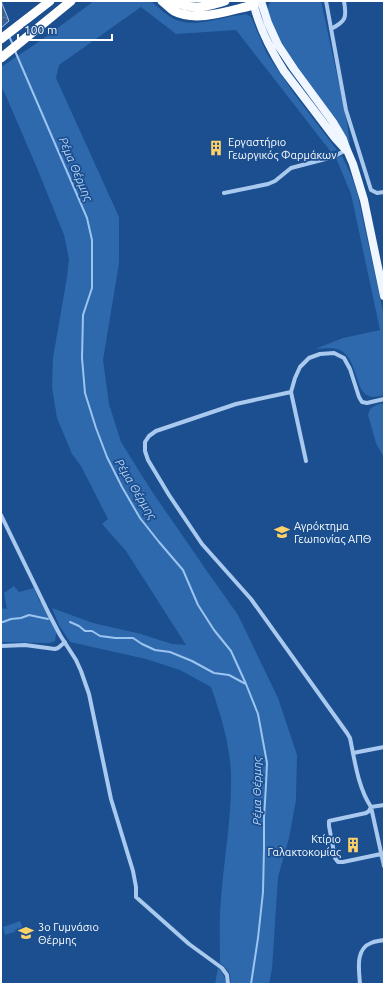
<svg xmlns="http://www.w3.org/2000/svg" width="385" height="985" viewBox="0 0 385 985" font-family="Ubuntu,sans-serif">
<style>
.grass{fill:#2e69ad}
.water{fill:url(#water-ripples);stroke:#9cc4f0}
.lines{fill:none;stroke-linecap:round;stroke-linejoin:round}
.stream{stroke:#9cc4f0;stroke-width:2}
.street{stroke:#a9c9ee;stroke-width:4}
.primary{stroke:#f0f6ff;stroke-width:8}
.highway{stroke:#fff;stroke-width:9}
.labels{text-anchor:middle;dominant-baseline:central;stroke-width:3.5;stroke-linejoin:round;paint-order:stroke}
.poi-label{font-size:11px;fill:#fff;stroke:#1b4f8f;text-anchor:start}
.water-label{font-size:12px;font-style:italic;fill:#b5d3f5;stroke:#1b4f8f}
</style>
<defs>
<pattern id="water-ripples" width="26" height="14" patternUnits="userSpaceOnUse"><rect width="26" height="14" fill="#3c6290"/><path d="M2 4q2-2 4 0t4 0M15 11q2-2 4 0t4 0" fill="none" stroke="#597aa1"/></pattern>
</defs>
<rect width="100%" height="100%" fill="#1b4f8f"/>
<path class="grass" d="M 94,1 L 151,1 C 159,8 167,16 176,20 C 198,28 220,17 241,15 L 246,14 L 251,17 L 267,54 L 295,95 L 337,150 L 331,152 L 236,30 L 176,34 L 141,7 L 59,65 L 56,78 L 119,217 L 119,263 L 103,360 L 109,404 L 121,442 L 151,490 L 209,574 L 238,615 L 278,698 L 297,755 L 296,800 L 289,838 L 278,877 L 272,969 L 269,984 L 231,984 C 231,973 228,969 220,963 C 220,942 219,921 221,899 C 224,858 232,817 231,775 C 230,745 221,715 211,687 L 180,670 L 146,659 L 70,642 L 59,625 L 52,608 L 93,623 L 141,634 L 172,644 L 186,645 L 126,551 L 102,524 L 108,519 L 81,466 L 72,454 L 57,418 L 52,387 L 53,358 L 67,277 L 69,259 L 64,235 L 37,168 L 6,96 L 2,88 L 1,88 L 1,67 L 40,41 Z
M 272,1 L 321,1 L 346,117 L 350,144 L 341,128 L 294,65 L 277,37 L 267,11 L 269,4 Z
M 342,156 L 351,175 L 357,192 L 384,316 L 384,395 C 380,396 373,398 369,396 C 355,392 358,359 340,350 C 332,347 323,349 315,349 L 343,338 L 380,330 L 351,194 L 336,158 Z
M 384,403 L 384,458 L 376,443 L 368,415 L 370,409 L 376,405 Z
M 14,586 L 19,592 L 34,588 L 40,602 L 45,601 L 57,628 L 55,641 L 50,643 L 1,642 L 1,608 L 7,609 L 4,593 Z
M 20,921 L 23,929 L 5,935 L 3,927 Z
M 218,968 C 223,972 225,977 226,984 L 215,984 Z"/>
<path class="water" d="M 1,1 L 9,21 L 1,28 Z"/>
<g class="lines">
<path class="stream" d="M 9,36 L 13,45
M 15,51 L 87,218 L 92,240 L 92,288 L 83,315 L 82,358 L 85,393 L 96,428 L 107,457 L 122,487 L 140,518 L 159,542 L 183,570 L 198,605 L 214,630 L 231,651 L 246,684 L 258,714 L 267,763 L 266,785 L 264,818 L 264,848 L 263,892 L 258,938 L 251,984
M 1,622 L 3,622 L 11,619 L 21,618 L 29,615 L 48,619
M 70,622 L 79,626 L 85,631 L 92,631 L 100,636 L 108,637 L 115,638 L 133,638 L 142,644 L 155,650 L 170,652 L 192,661 L 214,673 L 229,675 L 242,682 L 246,684"/>
<path class="street" d="M 326,1 L 346,110 L 371,190 L 377,193 L 384,192
M 331,29 C 346,21 347,18 344,1
M 224,193 L 268,184 L 275,181 L 291,168 L 333,157 L 346,150
M 291,392 L 236,404 L 156,431 L 149,436 L 145,442 L 145,451 L 148,460 L 169,495 L 202,544 L 251,599 L 347,733 L 350,738 C 355,762 358,787 371,807 L 384,866
M 306,461 L 291,392 L 295,378 L 300,367 L 309,358 L 320,354 L 334,353 L 344,358 L 350,369 L 359,397 L 362,402 L 367,403 L 384,399
M 1,515 L 49,614 L 60,635 L 76,660 L 81,671 L 89,694 L 111,799 L 133,871 L 136,887 L 136,897 L 189,944 L 222,968 L 227,975 L 228,984
M 1,646 L 25,645 L 55,649 L 58,648 L 65,642
M 353,753 L 384,747
M 381,854 L 343,862 L 338,862 L 335,858 L 329,826 L 329,821 L 366,813 L 369,811 L 371,807 L 384,805
M 360,984 C 359,970 355,949 371,943 C 375,941 380,941 384,940"/>
<path class="primary" d="M 253,1 C 258,26 270,49 284,71 L 335,138 L 346,150
M 261,1 L 268,23 L 278,45 L 294,69 L 333,122 L 343,139 L 347,150 L 353,164 L 364,200 L 384,296"/>
<path class="highway" d="M 162,1 C 166,4 170,8 174,11 C 197,23 230,10 254,5
M 173,1 C 194,11 204,7 225,1
M 1,39 L 50,1
M 1,58 L 71,1"/>
</g>
<defs>
<g id="building-bare" transform="scale(1.2)"><path d="M-4-6H4V6H1V3H-1V6H-4ZM-2.5-4.3h1.7v1.8h-1.7ZM.8-4.3h1.7v1.8H.8ZM-2.5-1h1.7V.8h-1.7ZM.8-1h1.7V.8H.8Z" fill="#ffd166" stroke="#1b4f8f" stroke-width="2.5" paint-order="stroke"/></g>
<g id="university-bare" transform="scale(1.2)"><path d="M0-5L7-2L0 1L-7-2ZM-4 1L0 2.5L4 1V4Q0 6-4 4Z" fill="#ffd166" stroke="#1b4f8f" stroke-width="2.5" paint-order="stroke"/></g>
<g id="school-bare" transform="scale(1.2)"><path d="M0-5L7-2L0 1L-7-2ZM-4 1L0 2.5L4 1V4Q0 6-4 4Z" fill="#ffd166" stroke="#1b4f8f" stroke-width="2.5" paint-order="stroke"/></g>
</defs>
<g fill-rule="evenodd">
<use href="#building-bare" x="216" y="148"/>
<use href="#university-bare" x="282" y="532"/>
<use href="#building-bare" x="353" y="845"/>
<use href="#school-bare" x="26" y="933"/>
</g>
<g class="labels">
<g class="poi-label">
<text x="228" y="142">Εργαστήριο<tspan x="228" dy="13">Γεωργικός Φαρμάκων</tspan></text>
<text x="294" y="526">Αγρόκτημα<tspan x="294" dy="13">Γεωπονίας ΑΠΘ</tspan></text>
<text x="341" y="839" text-anchor="end">Κτίριο<tspan x="341" dy="13">Γαλακτοκομίας</tspan></text>
<text x="38" y="927">3ο Γυμνάσιο<tspan x="38" dy="13">Θέρμης</tspan></text>
</g>
<g class="water-label">
<text transform="translate(76 169) rotate(67)">Ρέμα Θέρμης</text>
<text transform="translate(136 489) rotate(59)">Ρέμα Θέρμης</text>
<text transform="translate(256 791) rotate(-90)">Ρέμα Θέρμης</text>
</g>
</g>
<rect width="385" height="985" fill="none" stroke="#ffffff" stroke-width="4"/>
<path d="M18 34v6h94v-6" fill="none" stroke="#ffffff" stroke-width="2"/>
<text x="24" y="34" font-size="12" fill="#ffffff" stroke="#1b4f8f" stroke-width="3" paint-order="stroke">100 m</text>
</svg>
